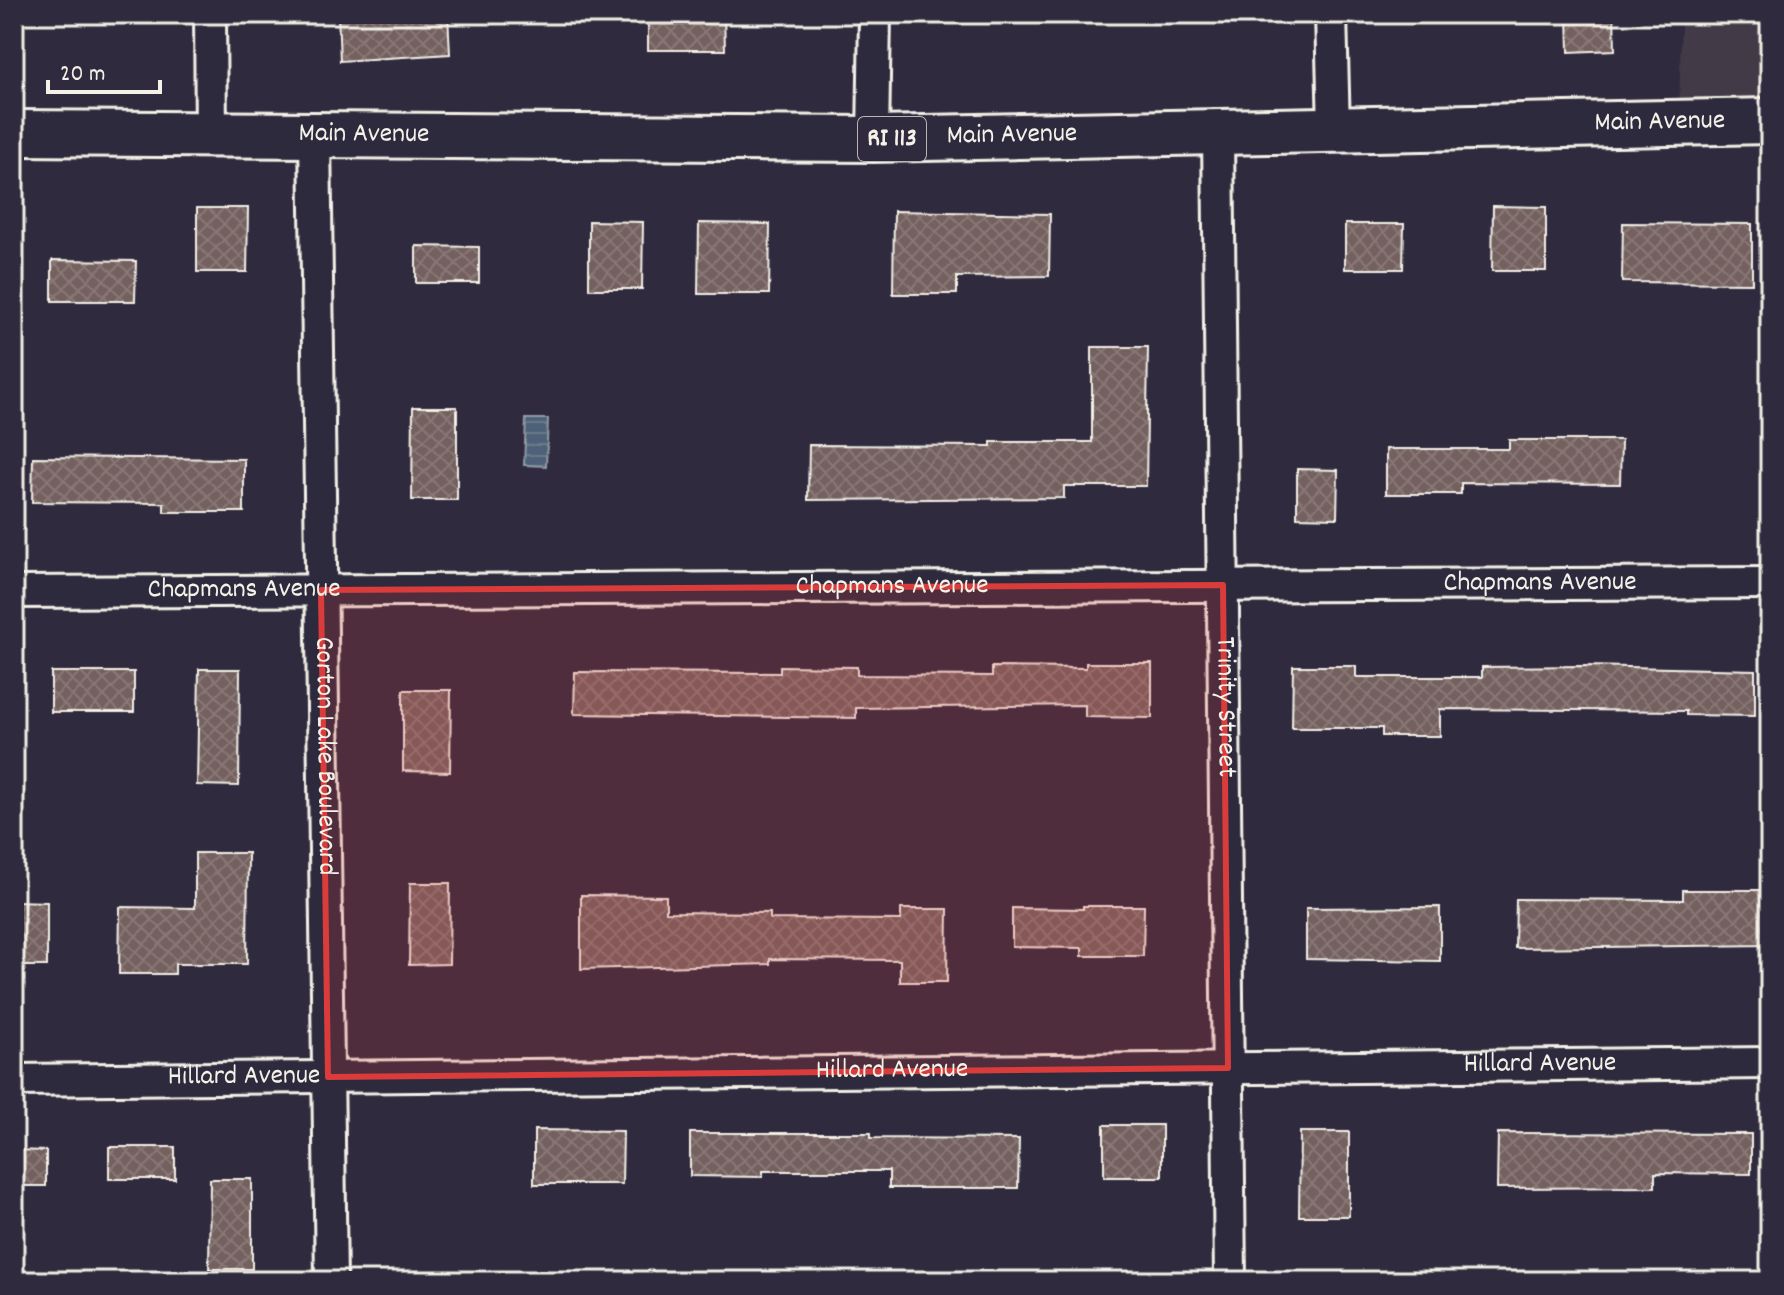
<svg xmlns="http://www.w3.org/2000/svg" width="1784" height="1295" viewBox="0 0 1784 1295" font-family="Dekko,sans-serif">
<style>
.built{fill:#433a47}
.water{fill:url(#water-rules);stroke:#909ba5;stroke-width:2}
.building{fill:url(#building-cross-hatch);stroke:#f4f1e8;stroke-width:2}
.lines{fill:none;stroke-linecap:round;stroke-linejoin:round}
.street-casing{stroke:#f4f1e8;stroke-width:36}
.primary-casing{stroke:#f4f1e8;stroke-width:50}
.street{stroke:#2f2a3d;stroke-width:30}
.primary{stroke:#2f2a3d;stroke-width:44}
.marked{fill:#d93c3b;fill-opacity:0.2;stroke:#d93c3b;stroke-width:6;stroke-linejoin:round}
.labels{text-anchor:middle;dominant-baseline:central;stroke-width:7;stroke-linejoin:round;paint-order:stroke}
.shield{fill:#2f2a3d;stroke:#b9b5b5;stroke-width:2}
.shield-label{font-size:26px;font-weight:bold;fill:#f4f1e8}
.street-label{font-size:28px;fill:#f4f1e8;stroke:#2f2a3d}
</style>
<defs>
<pattern id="water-rules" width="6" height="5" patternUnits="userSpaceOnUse" patternTransform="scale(2)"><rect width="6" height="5" fill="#4d6278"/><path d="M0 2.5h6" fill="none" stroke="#67798b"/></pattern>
<pattern id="building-cross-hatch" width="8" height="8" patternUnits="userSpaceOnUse" patternTransform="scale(2)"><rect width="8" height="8" fill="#73605f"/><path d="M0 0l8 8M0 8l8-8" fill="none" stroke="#887776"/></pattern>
</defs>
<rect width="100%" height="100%" fill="#2f2a3d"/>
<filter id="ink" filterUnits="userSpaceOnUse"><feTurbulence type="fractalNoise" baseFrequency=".0125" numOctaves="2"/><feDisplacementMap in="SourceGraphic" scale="16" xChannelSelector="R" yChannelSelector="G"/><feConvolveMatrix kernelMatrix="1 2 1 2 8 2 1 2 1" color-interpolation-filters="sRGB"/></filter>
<g filter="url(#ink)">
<path class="built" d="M 1685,14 L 1770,14 L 1770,128 L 1679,123 L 1681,23 Z"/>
<path class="water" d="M 526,419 L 548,419 L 546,466 L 524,465 Z"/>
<path class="building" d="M 338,14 L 448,14 L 450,54 L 340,61 Z
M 648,14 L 724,14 L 725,50 L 648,50 Z
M 1568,14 L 1614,14 L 1615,50 L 1569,52 Z
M 1493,206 L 1546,207 L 1546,271 L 1492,271 Z
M 197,208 L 248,208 L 247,272 L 197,272 Z
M 894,211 L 1050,214 L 1049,276 L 957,277 L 957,294 L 893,294 Z
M 589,221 L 643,222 L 642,289 L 589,289 Z
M 699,223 L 770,224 L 769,294 L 698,294 Z
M 1623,223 L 1752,224 L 1752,283 L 1622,282 Z
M 1345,224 L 1404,224 L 1403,269 L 1345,269 Z
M 416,246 L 479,247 L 479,283 L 416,283 Z
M 52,260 L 136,261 L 135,301 L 52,301 Z
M 1092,347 L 1148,347 L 1146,486 L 1064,486 L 1064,498 L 808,500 L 809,445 L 991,446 L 991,442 L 1092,442 Z
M 413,407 L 457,407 L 457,500 L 412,500 Z
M 1509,440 L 1621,440 L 1620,484 L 1461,483 L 1461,494 L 1386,494 L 1386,449 L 1509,449 Z
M 33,457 L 244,459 L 244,512 L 164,512 L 164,503 L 32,502 Z
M 1297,469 L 1338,470 L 1337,518 L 1297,517 Z
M 1086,663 L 1152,663 L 1152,718 L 1085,717 L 1085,705 L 856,708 L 856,718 L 574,714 L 575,672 L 780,673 L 780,666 L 857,667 L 857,675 L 992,676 L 992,667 L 1086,668 Z
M 1293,666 L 1356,666 L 1356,677 L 1482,677 L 1482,667 L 1585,666 L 1755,670 L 1755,716 L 1686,715 L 1686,711 L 1440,709 L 1440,736 L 1382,736 L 1382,728 L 1292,728 Z
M 199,669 L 240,669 L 239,786 L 197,785 Z
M 51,672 L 134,672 L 134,712 L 51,712 Z
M 403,690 L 451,690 L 450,772 L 403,771 Z
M 195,853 L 248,853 L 247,964 L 175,964 L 175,974 L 119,974 L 120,907 L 195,908 Z
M 410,883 L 450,883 L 449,964 L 409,965 Z
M 1683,890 L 1770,890 L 1770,945 L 1515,948 L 1516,899 L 1683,900 Z
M 581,895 L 666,896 L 666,912 L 770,913 L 770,919 L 901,920 L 901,909 L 948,909 L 947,982 L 900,982 L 900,960 L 770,959 L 770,964 L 581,969 Z
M 14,901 L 47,902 L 47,966 L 14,966 Z
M 1083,906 L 1144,906 L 1143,956 L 1082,956 L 1082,948 L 1012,947 L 1012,908 L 1083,909 Z
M 1440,907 L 1440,961 L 1306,959 L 1306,908 Z
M 1104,1125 L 1162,1125 L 1162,1177 L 1104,1177 Z
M 534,1130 L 623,1131 L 622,1184 L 534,1184 Z
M 1300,1132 L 1349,1132 L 1349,1216 L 1299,1216 Z
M 690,1133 L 871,1133 L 871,1138 L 1019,1139 L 1018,1188 L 889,1188 L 889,1171 L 763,1171 L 763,1177 L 690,1176 Z
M 1498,1133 L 1751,1134 L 1751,1174 L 1655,1173 L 1655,1187 L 1497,1188 Z
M 109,1147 L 175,1147 L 175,1179 L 109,1179 Z
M 14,1150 L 46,1151 L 46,1186 L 14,1186 Z
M 210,1179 L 252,1179 L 252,1269 L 209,1269 Z"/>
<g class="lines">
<g class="street-casing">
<g id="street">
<path d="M 210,14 L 211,134"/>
<path d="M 1331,14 L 1334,130"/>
<path id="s1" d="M 1218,133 L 1230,1281"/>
<path id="s2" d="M 315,136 L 331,1281"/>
<path d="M 873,139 L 875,14"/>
<path id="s3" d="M 14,592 L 1770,583"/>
<path id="s4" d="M 14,1080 L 1770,1063"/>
</g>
</g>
<g class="primary-casing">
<g id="primary">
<path id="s5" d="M 14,133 L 873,139 L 1770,121"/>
</g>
</g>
<use href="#street" class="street"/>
<use href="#primary" class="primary"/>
</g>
</g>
<path class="marked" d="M 1223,585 L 1228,1068 L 328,1077 L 321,590 Z"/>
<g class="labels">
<rect class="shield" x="858" y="117" width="68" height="44" rx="6"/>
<g class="shield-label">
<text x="892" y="139">RI 113</text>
</g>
<g class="street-label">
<text stroke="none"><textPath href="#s5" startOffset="1646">Main Avenue</textPath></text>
<text stroke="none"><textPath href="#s5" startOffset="350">Main Avenue</textPath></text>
<text stroke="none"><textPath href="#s5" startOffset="998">Main Avenue</textPath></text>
<text stroke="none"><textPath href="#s3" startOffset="1526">Chapmans Avenue</textPath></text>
<text stroke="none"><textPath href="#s3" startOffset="878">Chapmans Avenue</textPath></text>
<text stroke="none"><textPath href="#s3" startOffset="230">Chapmans Avenue</textPath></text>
<text stroke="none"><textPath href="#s1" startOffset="574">Trinity Street</textPath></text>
<text stroke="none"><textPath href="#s2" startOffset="620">Gorton Lake Boulevard</textPath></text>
<text stroke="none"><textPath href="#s4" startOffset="1526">Hillard Avenue</textPath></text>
<text stroke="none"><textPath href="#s4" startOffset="878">Hillard Avenue</textPath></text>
<text stroke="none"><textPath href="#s4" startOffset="230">Hillard Avenue</textPath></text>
</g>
</g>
<rect width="1784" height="1295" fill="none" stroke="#2f2a3d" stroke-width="48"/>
<rect x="24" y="24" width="1736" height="1247" fill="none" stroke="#f4f1e8" stroke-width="3" filter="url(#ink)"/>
<path d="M48 80v12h112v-12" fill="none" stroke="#f4f1e8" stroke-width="4"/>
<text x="60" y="80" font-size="24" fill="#f4f1e8" stroke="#2f2a3d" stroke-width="6" paint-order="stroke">20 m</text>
</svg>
